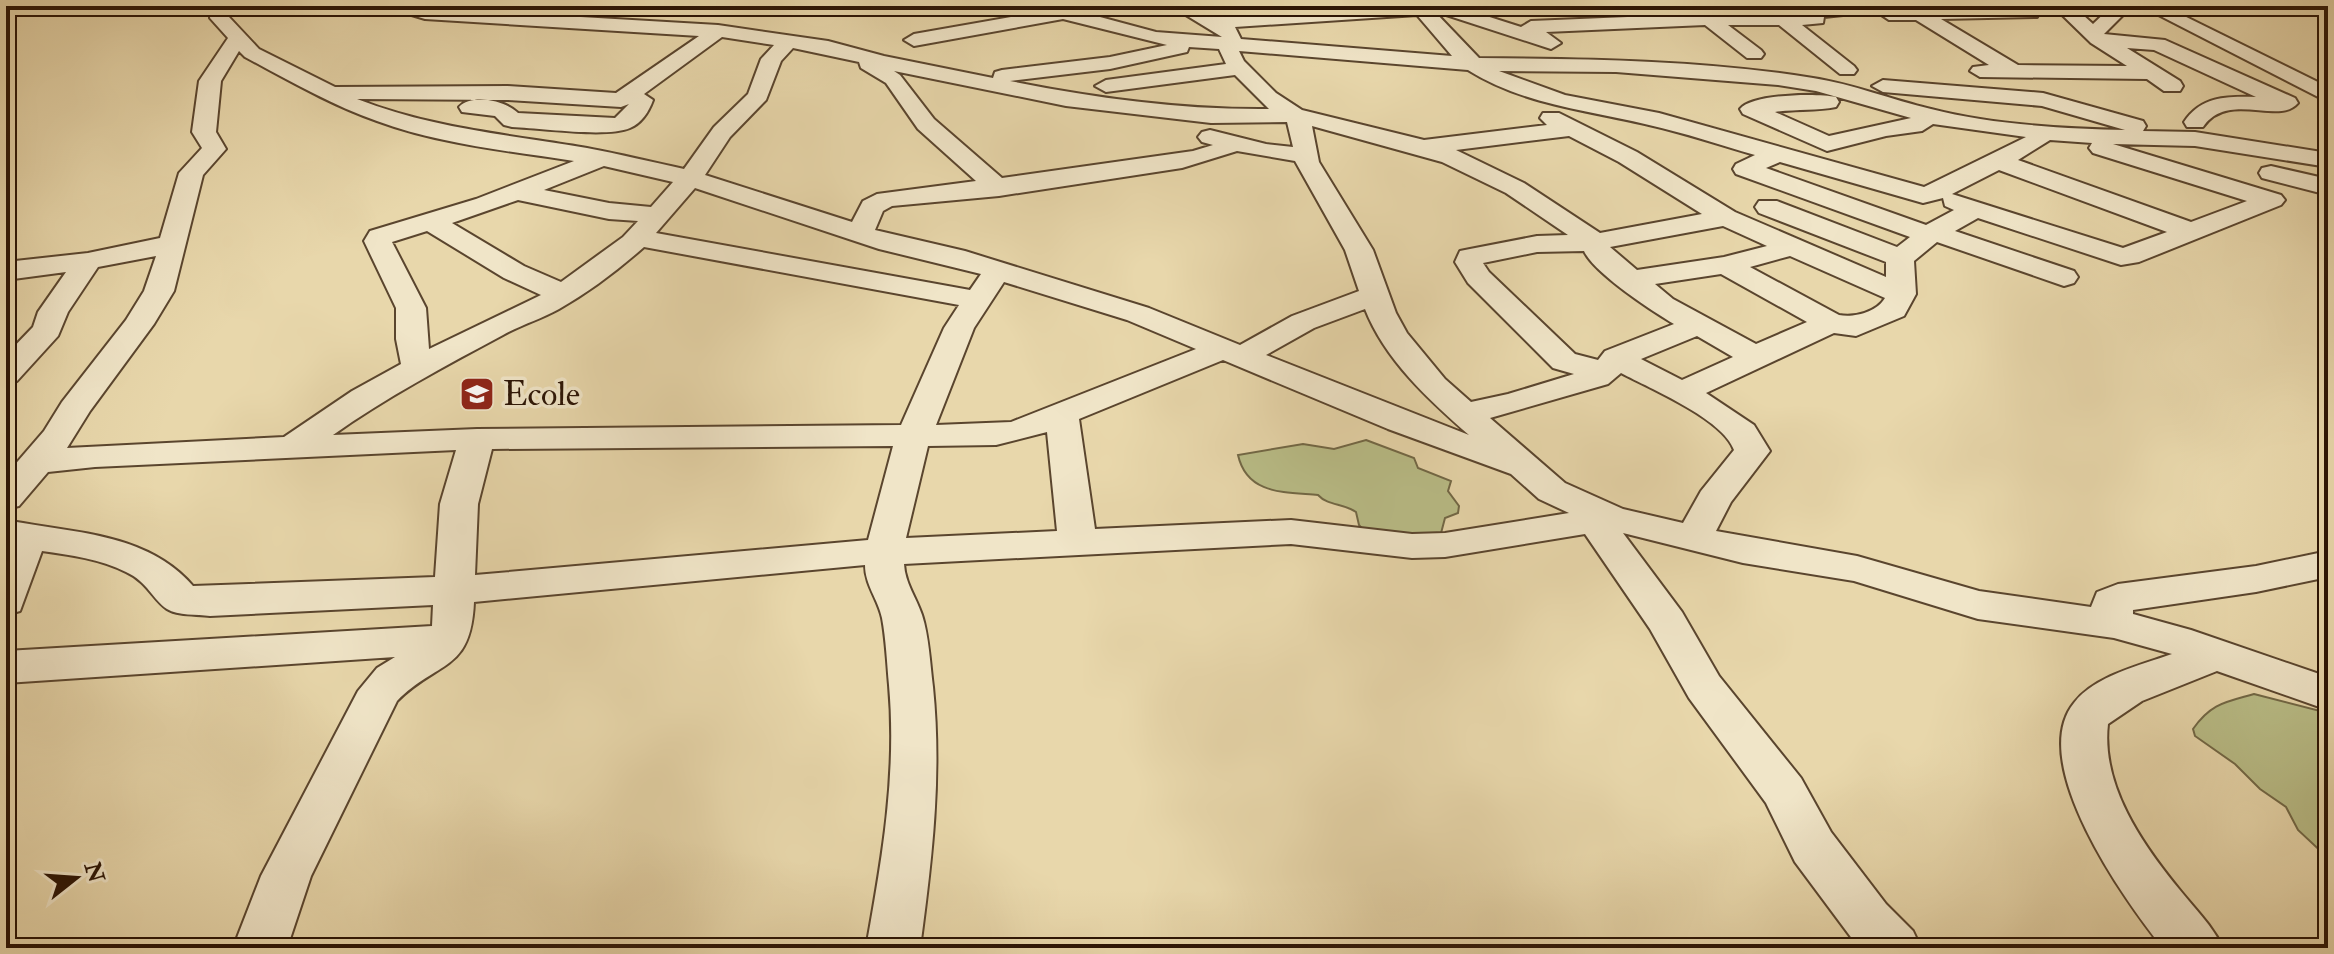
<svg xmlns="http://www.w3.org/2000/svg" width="2334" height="954" viewBox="0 0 2334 954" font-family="'IM FELL Double Pica',serif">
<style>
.green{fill:#b9bd87;stroke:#726846;stroke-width:2}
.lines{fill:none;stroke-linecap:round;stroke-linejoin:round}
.minor-casing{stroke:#5a452e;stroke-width:4}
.minor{fill:#f0e5c8;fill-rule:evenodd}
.labels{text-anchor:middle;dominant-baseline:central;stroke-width:7;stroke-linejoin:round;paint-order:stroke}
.poi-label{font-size:34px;fill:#2b1405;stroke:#f0e5c8;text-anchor:start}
</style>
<rect width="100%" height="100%" fill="#e8d7ab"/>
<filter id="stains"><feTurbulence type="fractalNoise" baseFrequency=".0025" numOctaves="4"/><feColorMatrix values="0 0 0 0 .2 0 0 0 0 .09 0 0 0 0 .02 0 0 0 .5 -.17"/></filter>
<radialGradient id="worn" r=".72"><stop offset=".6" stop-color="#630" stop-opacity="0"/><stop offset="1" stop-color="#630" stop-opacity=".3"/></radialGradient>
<path class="green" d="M 1366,440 L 1414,458 L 1418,468 L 1451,481 L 1448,491 L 1459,506 L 1458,513 L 1445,518 L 1440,537 L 1365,532 L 1359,525 L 1356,512 C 1343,503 1328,506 1318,495 C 1285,492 1247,495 1238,455 L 1303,444 L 1334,449 Z
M 2254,694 L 2328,713 L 2328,858 L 2298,830 L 2286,807 L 2260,789 L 2235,764 L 2195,736 L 2193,729 C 2211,703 2226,702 2254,694 Z"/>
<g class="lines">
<g class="minor-casing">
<path id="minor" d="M 6,6 L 22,6 L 20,10 L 6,12 Z
M 211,6 L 229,6 L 229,17 L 259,49 L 335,87 L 508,86 L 616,93 L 699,36 L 425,19 L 395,10 L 393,6 L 718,25 L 828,41 L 884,56 L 993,78 L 995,72 L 1002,70 L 1110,57 L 1167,45 L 1063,19 L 914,46 L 904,40 L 914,34 L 1039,12 L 1029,6 L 1059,6 L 1156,32 L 1222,37 L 1171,6 L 1194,6 L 1217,17 L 1384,6 L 1455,6 L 1521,27 L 1531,21 L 1700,14 L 1709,8 C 1731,15 1755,15 1777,8 L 1795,13 L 1788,6 L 1863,6 L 1862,13 L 1824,17 L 1823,23 L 1802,25 L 1854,66 L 1857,70 L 1854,74 L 1840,74 L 1779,25 L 1728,25 L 1761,50 L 1764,54 L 1761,58 L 1747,58 L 1705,25 L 1546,32 L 1561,43 L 1551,49 L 1434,11 L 1479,58 C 1590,59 1703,60 1813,78 C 1853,84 1892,100 1931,109 C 1988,124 2066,129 2125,130 L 2042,106 L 1883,92 L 1872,86 L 1883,80 L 2043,93 L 2143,121 L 2146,126 L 2143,131 L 2195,132 L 2328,153 L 2328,167 L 2195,146 L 2113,144 L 2281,195 L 2285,200 L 2281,205 L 2139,262 L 2121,265 L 1978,218 L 1955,231 L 2074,271 L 2078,277 L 2074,283 L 2064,286 L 1937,242 L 1914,261 L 1916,294 L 1904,316 L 1856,336 L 1834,333 L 1706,393 L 1754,425 L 1770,451 L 1731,502 L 1716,531 L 1857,556 L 1979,591 L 2091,607 L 2097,592 L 2118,584 L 2256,566 L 2328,551 L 2328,577 L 2256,592 L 2133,610 L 2133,614 L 2191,630 L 2328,677 L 2328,710 L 2217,671 L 2142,701 L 2108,724 C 2101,785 2142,844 2179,889 C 2195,909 2212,925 2223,948 L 2163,948 C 2125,901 2026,762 2074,703 C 2094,676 2141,665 2172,654 L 2114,638 L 1978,619 L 1854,581 L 1743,563 L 1623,533 L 1682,612 L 1719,676 L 1801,778 L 1831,832 L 1886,904 L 1913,931 L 1921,948 L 1859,948 L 1795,862 L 1766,803 L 1689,698 L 1650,629 L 1585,534 L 1445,557 L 1412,558 L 1291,544 L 904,564 C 905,583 916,597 922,615 C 929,636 930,664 933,687 C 942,776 932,860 920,948 L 866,948 C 882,860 897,774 889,685 C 887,663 886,639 882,618 C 878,599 865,585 865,565 L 474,602 C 471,673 437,660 397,701 L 311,876 L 287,948 L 233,948 L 261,876 L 358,691 L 377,668 L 395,657 L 6,683 L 6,651 L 432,626 L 433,605 L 210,616 C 197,614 178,616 167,609 C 153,600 148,582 126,572 C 100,559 71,555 42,551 L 20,611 L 6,615 L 6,520 C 71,533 147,532 193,586 L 435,577 L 440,504 L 456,450 L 95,467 L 48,472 L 19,506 L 6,509 L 6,475 L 44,431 L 62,402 L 126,320 L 144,291 L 156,256 L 98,267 L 68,312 L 58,336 L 17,381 L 6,384 L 6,355 L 33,327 L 38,312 L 66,272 L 6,280 L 6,262 L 88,253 L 160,238 L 179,173 L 202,148 L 192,132 L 199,81 L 228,38 L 210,18 ZM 1417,15 L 1452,56 L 1241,39 L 1235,27 ZM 722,37 L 774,45 L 761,59 L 748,94 L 714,127 L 684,169 C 652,162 619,154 587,148 C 509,135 431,128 357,99 L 508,100 L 621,107 L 629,104 L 615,118 L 518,113 C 506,101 472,93 459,107 L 462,112 L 495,116 L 504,125 L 512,127 C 540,128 607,138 630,128 C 642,123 649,111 653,100 L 644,94 ZM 1189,47 L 1219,49 L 1226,64 L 1106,80 L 1095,86 L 1106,92 L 1235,75 L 1269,109 C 1182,110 1095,98 1010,81 L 1110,69 L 1187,52 ZM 793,48 L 859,62 L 861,68 L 886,83 L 918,129 L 976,181 L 877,194 L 863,201 L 852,222 L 705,175 L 730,137 L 766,100 L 781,61 ZM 239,51 L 245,57 C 288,80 331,105 377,121 C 439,144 509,151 574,161 L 476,199 L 370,231 L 364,241 L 396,308 L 396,339 L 401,364 L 352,391 L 284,437 L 67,448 L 90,411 L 154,324 L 174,291 L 203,175 L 226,149 L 216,132 L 221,81 ZM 1239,51 L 1468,70 C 1524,105 1587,110 1649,125 C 1685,133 1720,145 1755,155 L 1736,164 L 1733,169 L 1736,174 L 1910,237 L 1897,247 L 1777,201 L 1759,201 L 1755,207 L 1759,213 L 1886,262 L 1886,277 L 1735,212 L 1637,152 L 1559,113 L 1543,113 L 1540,118 L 1547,125 L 1424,140 L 1302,110 L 1276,93 L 1244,61 ZM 894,71 L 1066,106 L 1211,123 L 1287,122 L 1293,147 L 1266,144 L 1210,130 L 1202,132 L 1198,137 L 1202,142 L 1213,145 L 1193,151 L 1002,178 L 934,119 L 900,75 ZM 1499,71 L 1616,72 L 1778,85 L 1816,91 L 1911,118 L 1829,136 L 1775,112 C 1795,109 1817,111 1836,107 L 1839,102 L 1836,97 C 1817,93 1752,94 1740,109 L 1743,114 L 1827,151 L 1886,136 L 1922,131 L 1933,124 L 2026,137 L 1924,187 L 1659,113 L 1565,95 ZM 1312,126 L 1442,162 L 1506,193 L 1568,235 L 1537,236 L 1470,249 L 1460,251 L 1455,262 L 1468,283 L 1553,368 L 1574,374 L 1508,394 L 1471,402 L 1445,379 L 1407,333 L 1396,313 L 1373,250 L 1319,162 ZM 1569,136 L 1619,162 L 1702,214 L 1600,233 L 1524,183 L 1456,150 ZM 2050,140 L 2092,143 L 2089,148 L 2093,153 L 2247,201 L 2191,222 L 2018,160 ZM 1237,151 L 1295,161 L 1345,250 L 1359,291 L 1292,316 L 1240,345 L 1149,308 L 965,251 L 875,230 L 883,211 L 892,206 L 999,196 L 1182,168 ZM 1780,162 L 1923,203 L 1943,198 L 1945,206 L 1954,210 L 1926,225 L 1766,168 ZM 604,166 L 673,182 L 651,207 L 609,203 L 544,190 ZM 1999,170 L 2167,232 L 2123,248 L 1952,194 ZM 695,188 L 879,249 L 981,274 L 970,290 L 656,233 ZM 518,200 L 609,219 L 638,221 L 623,237 L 561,282 L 524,266 L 452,223 ZM 1723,226 L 1767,246 L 1724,257 L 1637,270 L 1610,247 ZM 427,231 L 504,278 L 541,295 L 429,349 L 426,308 L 392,242 ZM 644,247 L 959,305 L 944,328 L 901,425 L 477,429 L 333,435 C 387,397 445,366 503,335 C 521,325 541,319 559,309 C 589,292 618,270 644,247 ZM 1584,251 C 1594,273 1652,311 1674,324 L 1605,351 L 1598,360 L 1575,354 L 1489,272 L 1483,263 L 1537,252 ZM 1790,256 L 1885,298 C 1877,312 1854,318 1839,315 L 1750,267 ZM 1721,274 L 1807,322 L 1756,344 L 1673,299 L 1655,284 ZM 1004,282 L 1127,320 L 1196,349 L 1011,422 L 936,425 L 974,328 ZM 1365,309 C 1385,360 1429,400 1469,435 L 1266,355 L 1314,328 ZM 1697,336 L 1733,357 L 1682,380 L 1641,359 ZM 1223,360 L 1388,429 L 1511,474 L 1539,499 L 1569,513 L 1445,533 L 1412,534 L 1291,520 L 1095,529 L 1079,419 ZM 1621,373 C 1651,389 1723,419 1734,450 L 1701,491 L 1683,523 L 1623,509 L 1565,483 L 1490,418 L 1608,384 ZM 1047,432 L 1057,531 L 906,538 L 928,446 L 996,445 ZM 893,446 L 868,540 L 475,575 L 478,504 L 492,449 Z
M 679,6 L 802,6 L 802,7 L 793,13 L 687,14 L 680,12 Z
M 2053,6 L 2073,6 L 2093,24 L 2112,6 L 2132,6 L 2104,34 L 2165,40 L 2295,98 L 2298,103 C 2279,126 2228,90 2203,127 L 2187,127 L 2184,122 C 2201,96 2227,96 2256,97 L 2154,50 L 2127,48 L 2180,81 L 2183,86 L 2180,91 L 2164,91 L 2147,79 L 1980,77 L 1970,71 L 1973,67 L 1989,65 L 1916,20 L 1889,20 L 1880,14 L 1889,8 L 2030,7 L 2039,13 L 2037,17 L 1941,19 L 2018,65 L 2127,66 L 2091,43 Z
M 2141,6 L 2164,6 L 2328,87 L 2328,102 Z
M 2271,166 L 2328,179 L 2328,195 L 2262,178 L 2259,173 L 2262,168 Z"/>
</g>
<use href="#minor" class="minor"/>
</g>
<defs>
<g id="school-square" transform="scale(1.8)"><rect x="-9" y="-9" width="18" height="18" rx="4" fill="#8f2418" stroke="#f0e5c8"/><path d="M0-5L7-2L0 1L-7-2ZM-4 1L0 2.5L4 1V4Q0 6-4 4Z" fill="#fff"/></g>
</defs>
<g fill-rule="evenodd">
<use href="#school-square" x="477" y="394"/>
</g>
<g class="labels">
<g class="poi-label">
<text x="503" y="394">Ecole</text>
</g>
</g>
<rect width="2334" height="954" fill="none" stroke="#e8d7ab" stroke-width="32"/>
<rect x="8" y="8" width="2318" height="938" fill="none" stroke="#2b1405" stroke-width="4"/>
<rect x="16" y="16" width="2302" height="922" fill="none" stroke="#2b1405" stroke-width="2"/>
<g transform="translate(76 878) rotate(73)" stroke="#f0e5c8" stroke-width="6" paint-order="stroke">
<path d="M0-6L14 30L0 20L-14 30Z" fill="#2b1405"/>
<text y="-12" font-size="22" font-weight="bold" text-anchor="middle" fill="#2b1405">N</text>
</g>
<rect width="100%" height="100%" filter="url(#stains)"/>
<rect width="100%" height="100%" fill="url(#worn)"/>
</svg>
